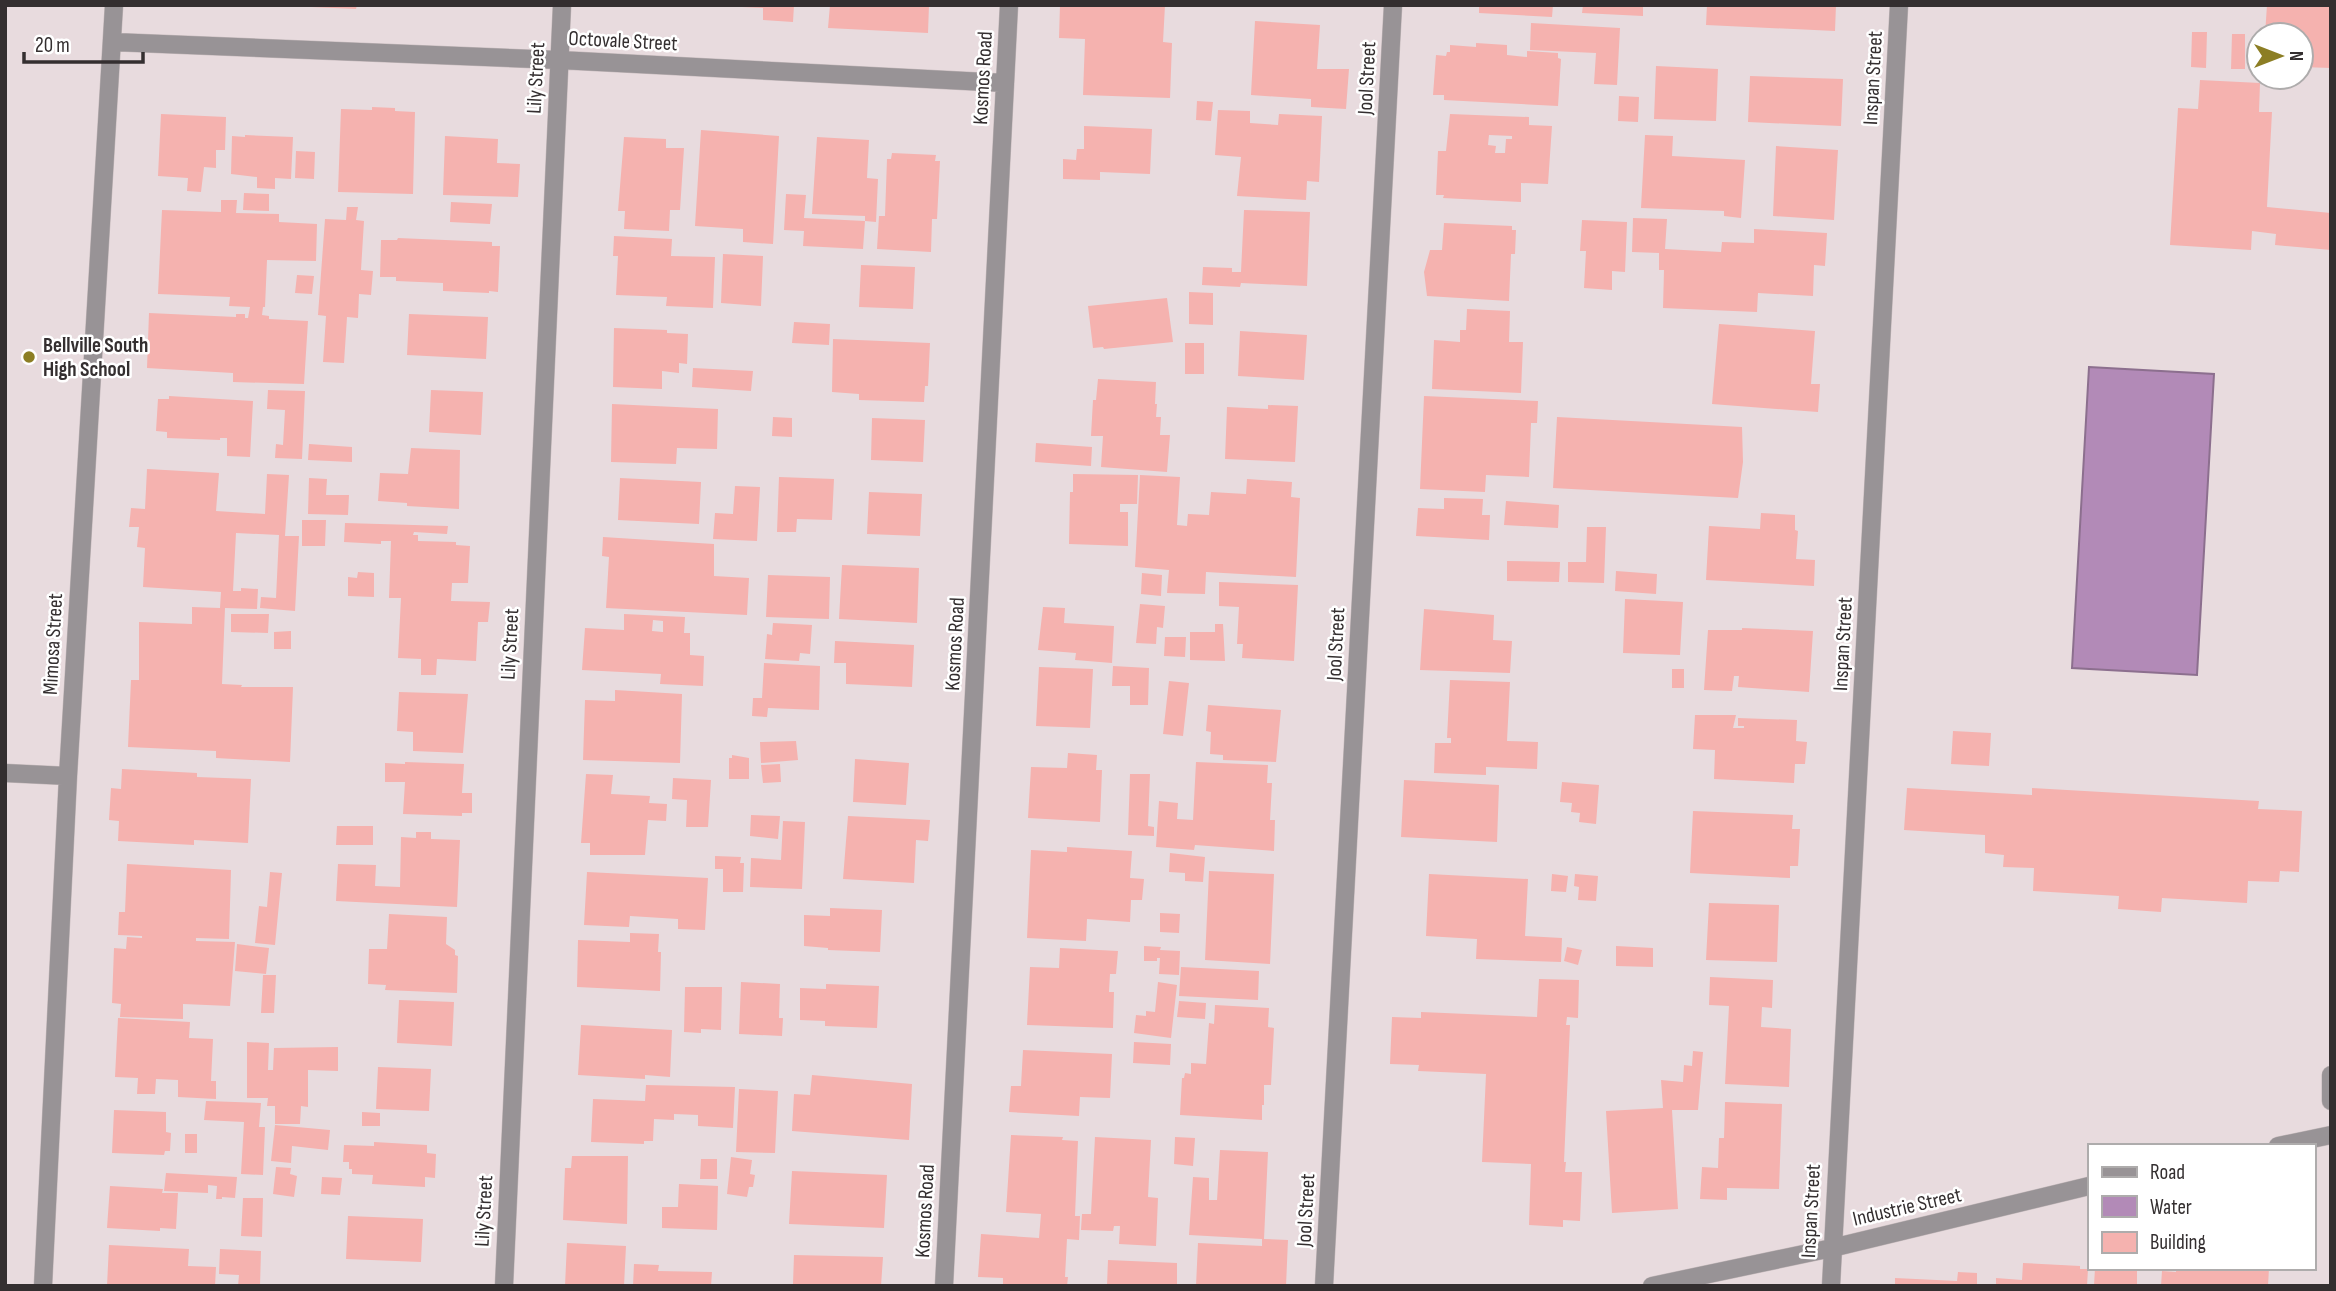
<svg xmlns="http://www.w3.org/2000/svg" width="2336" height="1291" viewBox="0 0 2336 1291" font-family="'Sofia Sans Condensed',sans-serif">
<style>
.water{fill:#b28ab7;stroke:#8c6f8e;stroke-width:2}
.building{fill:#f5b2af;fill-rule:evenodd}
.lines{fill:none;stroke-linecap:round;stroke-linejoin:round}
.street-casing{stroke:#c4b9bb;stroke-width:19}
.street{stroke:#989396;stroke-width:18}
.poi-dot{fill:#8c7e24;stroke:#fff;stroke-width:2.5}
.labels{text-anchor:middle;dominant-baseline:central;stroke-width:5;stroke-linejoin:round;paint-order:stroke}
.street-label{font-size:21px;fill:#342f30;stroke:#fff}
.poi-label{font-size:21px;font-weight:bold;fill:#342f30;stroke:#fff;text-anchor:start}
</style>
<rect width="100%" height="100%" fill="#e8dbde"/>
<path class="water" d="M 2089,367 L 2214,374 L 2197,675 L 2072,668 Z"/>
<path class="building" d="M 311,5 L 357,5 L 356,9 L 311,7 Z
M 742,5 L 794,5 L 793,22 L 763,20 L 763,8 L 742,7 Z
M 830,5 L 929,5 L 928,33 L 828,28 Z
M 1060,5 L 1165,5 L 1163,42 L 1172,43 L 1170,98 L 1083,95 L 1085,39 L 1059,38 Z
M 1479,5 L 1553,5 L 1552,17 L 1479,13 Z
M 1583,5 L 1643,5 L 1643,16 L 1582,13 Z
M 1707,5 L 1836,5 L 1835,31 L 1706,25 Z
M 2267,5 L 2331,5 L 2331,68 L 2301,67 L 2301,35 L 2265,35 Z
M 1255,21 L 1320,25 L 1317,69 L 1349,69 L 1346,109 L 1311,107 L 1311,99 L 1251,95 Z
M 1531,23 L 1620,28 L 1617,85 L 1594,84 L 1596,53 L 1530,50 Z
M 2192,32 L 2207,32 L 2206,68 L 2191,67 Z
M 2232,34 L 2245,34 L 2245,69 L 2231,69 Z
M 1476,43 L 1507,45 L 1507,55 L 1527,57 L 1527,51 L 1558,53 L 1558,58 L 1561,59 L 1558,106 L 1444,100 L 1444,95 L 1433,95 L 1436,55 L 1446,56 L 1447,52 L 1450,52 L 1450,45 L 1476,47 Z
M 1656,66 L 1718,69 L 1716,121 L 1654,119 Z
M 1750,76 L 1843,79 L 1841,126 L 1748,122 Z
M 2200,80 L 2260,83 L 2259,112 L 2272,112 L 2267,207 L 2331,213 L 2331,250 L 2275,245 L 2276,234 L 2252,231 L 2251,250 L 2170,245 L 2178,108 L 2198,109 Z
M 1619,96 L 1639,97 L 1638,122 L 1618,121 Z
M 1197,101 L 1213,102 L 1211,121 L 1196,120 Z
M 372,107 L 395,108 L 395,111 L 415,112 L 413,194 L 338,192 L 341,109 L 372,110 Z
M 1218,110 L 1250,111 L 1250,123 L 1278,125 L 1279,114 L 1322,116 L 1319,182 L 1307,181 L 1306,200 L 1237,196 L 1241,157 L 1215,155 Z
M 161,114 L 226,117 L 225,150 L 216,150 L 216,168 L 204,167 L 201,192 L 187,191 L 188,178 L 158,176 Z
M 1450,114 L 1529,117 L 1529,125 L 1552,126 L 1548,184 L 1521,183 L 1521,202 L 1443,198 L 1444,195 L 1436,195 L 1438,151 L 1446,151 ZM 1489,135 L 1512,136 L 1512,139 L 1506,139 L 1505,153 L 1495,153 L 1496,146 L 1488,145 Z
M 1084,126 L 1152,129 L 1150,174 L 1100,172 L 1100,180 L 1063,179 L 1063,159 L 1076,160 L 1077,149 L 1084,149 Z
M 701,130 L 779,136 L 773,244 L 743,242 L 743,229 L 695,226 Z
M 245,135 L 293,137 L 291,179 L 275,178 L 275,189 L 257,188 L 257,177 L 231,174 L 232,136 L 245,137 Z
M 1645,135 L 1673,136 L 1672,156 L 1745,160 L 1741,218 L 1724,216 L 1724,211 L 1641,208 Z
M 445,136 L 498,139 L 497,163 L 520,164 L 518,197 L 443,195 Z
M 624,137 L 666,139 L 666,148 L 684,148 L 680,210 L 670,210 L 669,231 L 624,229 L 625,211 L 618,211 Z
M 817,137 L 869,140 L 867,178 L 878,179 L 876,222 L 865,221 L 863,249 L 803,246 L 804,231 L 784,230 L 786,194 L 806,195 L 804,218 L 865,221 L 865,216 L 812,214 Z
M 1776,146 L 1838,150 L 1834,220 L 1773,216 Z
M 296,151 L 315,152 L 314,179 L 295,178 Z
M 892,153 L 936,155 L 935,161 L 940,161 L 937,219 L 932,219 L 931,252 L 877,249 L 879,216 L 885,216 L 887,159 L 891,159 Z
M 244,193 L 269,194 L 269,211 L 243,210 Z
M 221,200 L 237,200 L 236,213 L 279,214 L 279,222 L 317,224 L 316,261 L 267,260 L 265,307 L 263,307 L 262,315 L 269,316 L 269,319 L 308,321 L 304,384 L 233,382 L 233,373 L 147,368 L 149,313 L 236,317 L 236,314 L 245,314 L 245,318 L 248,318 L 250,307 L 229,306 L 230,297 L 158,294 L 162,210 L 221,212 Z
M 451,202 L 492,204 L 490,224 L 450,222 Z
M 347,207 L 358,207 L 356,220 L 364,221 L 361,270 L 373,271 L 371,295 L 359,294 L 358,318 L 347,317 L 344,363 L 323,362 L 326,316 L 318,315 L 325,219 L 346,220 Z
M 1244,210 L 1310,212 L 1307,286 L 1241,283 L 1240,287 L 1202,285 L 1203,267 L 1232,268 L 1232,272 L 1241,272 Z
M 1633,218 L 1667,219 L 1665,249 L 1721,252 L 1722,242 L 1754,243 L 1754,229 L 1827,233 L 1825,266 L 1814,265 L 1813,296 L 1758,293 L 1757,312 L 1663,308 L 1664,270 L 1659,270 L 1659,253 L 1632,252 Z
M 1582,220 L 1627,222 L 1625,272 L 1612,271 L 1612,290 L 1584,288 L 1586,251 L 1580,251 Z
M 1444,223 L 1512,226 L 1512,230 L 1516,230 L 1515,254 L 1511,254 L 1509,301 L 1427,296 L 1424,272 L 1430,250 L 1442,250 Z
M 614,236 L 672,239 L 671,256 L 715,257 L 713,308 L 666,306 L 667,297 L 616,295 L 618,256 L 613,256 Z
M 398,238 L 492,242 L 492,246 L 500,246 L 498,292 L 489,291 L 489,293 L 443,291 L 443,283 L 396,281 L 396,277 L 380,277 L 381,240 L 397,240 Z
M 723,254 L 763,256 L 761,306 L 721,303 Z
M 861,265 L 915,267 L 913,309 L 859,307 Z
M 297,275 L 314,276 L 312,294 L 295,293 Z
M 1189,292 L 1213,293 L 1213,325 L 1189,324 Z
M 1167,298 L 1173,342 L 1104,349 L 1103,347 L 1093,348 L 1088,306 Z
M 1467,309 L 1510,311 L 1509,342 L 1523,342 L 1521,393 L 1432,389 L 1434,340 L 1460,342 L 1460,330 L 1466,330 Z
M 409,314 L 488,317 L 486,359 L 407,355 Z
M 794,322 L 830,324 L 829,345 L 792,343 Z
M 1719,324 L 1815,331 L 1811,384 L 1820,384 L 1818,412 L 1712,404 Z
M 614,328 L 667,330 L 667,333 L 688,334 L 687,364 L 679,363 L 679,373 L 662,371 L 662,389 L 613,387 Z
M 1240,331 L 1307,335 L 1304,380 L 1238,376 Z
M 833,339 L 930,343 L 928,386 L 925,386 L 924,402 L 859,400 L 859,394 L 832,392 Z
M 1185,343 L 1204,343 L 1204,374 L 1185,374 Z
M 693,368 L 753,371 L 751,391 L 692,387 Z
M 1098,379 L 1156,382 L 1155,404 L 1157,404 L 1156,417 L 1161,417 L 1160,435 L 1170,435 L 1167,472 L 1101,467 L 1103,436 L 1091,436 L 1093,400 L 1096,400 Z
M 268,390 L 305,391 L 302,459 L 275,458 L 276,444 L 283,445 L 285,410 L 267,409 Z
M 431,390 L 483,392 L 481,435 L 429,432 Z
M 169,396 L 253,401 L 250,457 L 227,456 L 227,438 L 220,438 L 220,440 L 167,438 L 167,432 L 156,431 L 158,399 L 169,399 Z
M 1424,396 L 1538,401 L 1537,423 L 1531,423 L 1529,477 L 1486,475 L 1485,492 L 1420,489 Z
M 612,404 L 718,409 L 717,449 L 677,448 L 676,464 L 611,462 Z
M 1268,405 L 1298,406 L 1295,462 L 1225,459 L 1227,407 L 1268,409 Z
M 773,417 L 792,418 L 792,437 L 772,436 Z
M 1557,417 L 1742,427 L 1743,462 L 1738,498 L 1553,488 Z
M 872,418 L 925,420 L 923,462 L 871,460 Z
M 1036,443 L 1092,447 L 1091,466 L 1035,462 Z
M 309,444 L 352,447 L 352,462 L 308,460 Z
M 411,448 L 460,450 L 459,509 L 407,506 L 407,503 L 378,501 L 380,473 L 408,474 Z
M 147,469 L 219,473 L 216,511 L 265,514 L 267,474 L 289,475 L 285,536 L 299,536 L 295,611 L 260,608 L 261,597 L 276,598 L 279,535 L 236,533 L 233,591 L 241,591 L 241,588 L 258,589 L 257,609 L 225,608 L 222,684 L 242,685 L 241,687 L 293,687 L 290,762 L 216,758 L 216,751 L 128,747 L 131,680 L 139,680 L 139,622 L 192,624 L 192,607 L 220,608 L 221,592 L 143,587 L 145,548 L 137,547 L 139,527 L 129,527 L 131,508 L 145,509 Z
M 1073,474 L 1138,475 L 1137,504 L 1120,504 L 1120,512 L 1128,512 L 1128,546 L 1069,544 L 1070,492 L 1073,492 Z
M 1140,475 L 1180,477 L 1177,525 L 1187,526 L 1188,514 L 1209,515 L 1211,492 L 1246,494 L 1247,479 L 1292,482 L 1291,497 L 1300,498 L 1296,577 L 1206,572 L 1205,594 L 1167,593 L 1169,570 L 1135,567 Z
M 779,477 L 834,479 L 832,520 L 797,519 L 796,532 L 777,532 Z
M 309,478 L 327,479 L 326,495 L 349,495 L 348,515 L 308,514 Z
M 620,478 L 701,482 L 699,524 L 618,520 Z
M 735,486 L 760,487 L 757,541 L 713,539 L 715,513 L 733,514 Z
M 869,492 L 922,494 L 920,536 L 867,534 Z
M 1444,498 L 1483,499 L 1482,515 L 1490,515 L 1489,540 L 1416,536 L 1418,508 L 1444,509 Z
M 1506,501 L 1559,505 L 1558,528 L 1504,525 Z
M 1761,513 L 1795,515 L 1795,530 L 1798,531 L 1796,559 L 1815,560 L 1814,586 L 1706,580 L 1709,526 L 1760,529 Z
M 302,520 L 326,520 L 325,546 L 302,546 Z
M 345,523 L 448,526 L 447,534 L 414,532 L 413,535 L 418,535 L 418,541 L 456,542 L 456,545 L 470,546 L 468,583 L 452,583 L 451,601 L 490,602 L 488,622 L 478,622 L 476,661 L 437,659 L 436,675 L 421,675 L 421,659 L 398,658 L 401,598 L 389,598 L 391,541 L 381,541 L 381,544 L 344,542 Z
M 1587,527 L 1606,527 L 1604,583 L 1568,582 L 1568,562 L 1586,562 Z
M 603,537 L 714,544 L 714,576 L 749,578 L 747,615 L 606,608 L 609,557 L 602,556 Z
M 1507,561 L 1560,562 L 1559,582 L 1507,581 Z
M 842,565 L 919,568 L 917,623 L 839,619 Z
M 1616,571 L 1657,574 L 1656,594 L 1615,591 Z
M 358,572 L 374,573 L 374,597 L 348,596 L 348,577 L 357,578 Z
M 1142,573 L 1162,575 L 1161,596 L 1141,594 Z
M 768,575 L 830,577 L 829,619 L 766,617 Z
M 1219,582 L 1298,585 L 1294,661 L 1242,658 L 1243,644 L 1237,644 L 1239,607 L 1219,606 Z
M 1625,599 L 1683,602 L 1680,655 L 1623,653 Z
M 1140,604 L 1165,606 L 1163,628 L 1157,627 L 1156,644 L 1136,643 Z
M 1043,607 L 1065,608 L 1064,623 L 1114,626 L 1112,663 L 1075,660 L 1076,653 L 1038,650 Z
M 1424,609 L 1494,615 L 1493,640 L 1512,641 L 1510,673 L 1420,670 Z
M 231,614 L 269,614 L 268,633 L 231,632 Z
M 624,614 L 685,617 L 684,633 L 690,633 L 690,655 L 704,656 L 703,686 L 660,684 L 661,674 L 582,670 L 585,628 L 624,630 ZM 653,620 L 663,621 L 663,632 L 652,631 Z
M 773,623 L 812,625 L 810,654 L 800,653 L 799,661 L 765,659 L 767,634 L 772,635 Z
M 1215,624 L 1223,624 L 1225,661 L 1190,660 L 1190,632 L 1215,632 Z
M 1742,628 L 1813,631 L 1809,692 L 1738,687 L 1739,676 L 1734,676 L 1732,691 L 1704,690 L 1708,630 L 1742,630 Z
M 291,631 L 291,649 L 274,649 L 274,632 Z
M 1165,637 L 1186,637 L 1185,657 L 1164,656 Z
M 835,641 L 914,645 L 912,687 L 846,684 L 846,663 L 834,663 Z
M 764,663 L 820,666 L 819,710 L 768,708 L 767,717 L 752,716 L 753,698 L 762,698 Z
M 1113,666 L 1149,668 L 1148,705 L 1130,705 L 1130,686 L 1112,686 Z
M 1039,667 L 1093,669 L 1090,728 L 1036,726 Z
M 1672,669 L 1684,669 L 1684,688 L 1672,688 Z
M 1450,680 L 1510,682 L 1507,741 L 1538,742 L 1537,769 L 1486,767 L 1486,775 L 1434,773 L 1435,743 L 1451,743 L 1451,738 L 1447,738 Z
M 1169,681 L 1189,683 L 1183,736 L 1163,734 Z
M 615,690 L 682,694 L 680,763 L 583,760 L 585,700 L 615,701 Z
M 399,692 L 468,694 L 463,753 L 413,751 L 413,732 L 397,731 Z
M 1208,705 L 1281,710 L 1276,762 L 1223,760 L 1223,755 L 1210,754 L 1211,732 L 1206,731 Z
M 1695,715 L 1736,715 L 1733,728 L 1744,728 L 1744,726 L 1738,726 L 1738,718 L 1797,720 L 1796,741 L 1807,742 L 1805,764 L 1795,764 L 1794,783 L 1714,779 L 1715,750 L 1693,749 Z
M 1953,731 L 1991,733 L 1989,766 L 1951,764 Z
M 796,741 L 798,760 L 761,763 L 760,742 Z
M 1068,753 L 1097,755 L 1096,770 L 1102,770 L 1100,822 L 1028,818 L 1031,767 L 1067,768 Z
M 732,755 L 749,758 L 749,779 L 729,779 L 729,758 L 732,758 Z
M 855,759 L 909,763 L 906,805 L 853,802 Z
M 405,762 L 464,764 L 462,793 L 472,793 L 472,813 L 462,813 L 462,816 L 403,814 L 405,782 L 385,782 L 385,763 L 405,764 Z
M 1196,762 L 1268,765 L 1267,783 L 1272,783 L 1270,820 L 1275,820 L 1274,851 L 1195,845 L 1194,850 L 1156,847 L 1159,801 L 1178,803 L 1177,819 L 1193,820 Z
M 780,764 L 781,782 L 763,783 L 761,765 Z
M 122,769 L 197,773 L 197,777 L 251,779 L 248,843 L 194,840 L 194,845 L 118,841 L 119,821 L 109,820 L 111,788 L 121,789 Z
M 586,774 L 613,775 L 611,794 L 650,796 L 649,803 L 667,804 L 666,821 L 648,820 L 645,855 L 590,855 L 590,843 L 581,843 Z
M 1130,774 L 1150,774 L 1148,826 L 1154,827 L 1154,836 L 1128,835 Z
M 673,778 L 711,780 L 708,827 L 686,827 L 687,800 L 672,799 Z
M 1404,780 L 1499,785 L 1497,842 L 1401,837 Z
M 1562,782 L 1599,785 L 1596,824 L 1579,822 L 1580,813 L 1571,812 L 1572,803 L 1560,802 Z
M 1907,788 L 2032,795 L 2032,788 L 2259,801 L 2258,809 L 2302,811 L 2299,872 L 2280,871 L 2279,882 L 2248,881 L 2247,903 L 2162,898 L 2161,912 L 2118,909 L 2119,896 L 2033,891 L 2034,868 L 2003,867 L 2004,855 L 1985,853 L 1985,835 L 1904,830 Z
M 1693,811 L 1793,815 L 1792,829 L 1800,829 L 1798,866 L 1790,866 L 1790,878 L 1690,873 Z
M 751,815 L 780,816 L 778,839 L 750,836 Z
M 848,816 L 930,820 L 928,841 L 916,840 L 914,883 L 843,879 Z
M 783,821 L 805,822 L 802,889 L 750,887 L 751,858 L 781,860 Z
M 337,826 L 373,826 L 373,845 L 336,845 Z
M 416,832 L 431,832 L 431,839 L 460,840 L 457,907 L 336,901 L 338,864 L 376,865 L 375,886 L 400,887 L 401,837 L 416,838 Z
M 1067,847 L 1132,851 L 1130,878 L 1144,879 L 1142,900 L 1131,900 L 1130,922 L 1087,919 L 1086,941 L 1027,938 L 1031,850 L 1067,852 Z
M 1170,853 L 1205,857 L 1203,882 L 1185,881 L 1185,873 L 1169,872 Z
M 715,856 L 741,857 L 740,863 L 744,863 L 743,892 L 723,892 L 723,869 L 715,869 Z
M 127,864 L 231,870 L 229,939 L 196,938 L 196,941 L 235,942 L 230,1006 L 183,1004 L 183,1019 L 120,1017 L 121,1004 L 112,1003 L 114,948 L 126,949 L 127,937 L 142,938 L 142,936 L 118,935 L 119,912 L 125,912 Z
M 1209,871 L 1274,874 L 1270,964 L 1205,960 Z
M 270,872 L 282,873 L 275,945 L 255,943 L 259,906 L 267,907 Z
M 587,872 L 708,878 L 705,930 L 678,929 L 678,919 L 630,916 L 629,927 L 584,925 Z
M 1429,874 L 1528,879 L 1525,936 L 1562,938 L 1561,962 L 1476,959 L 1477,939 L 1426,936 Z
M 1552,874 L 1568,876 L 1566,892 L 1551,891 Z
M 1575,874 L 1598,876 L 1596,901 L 1578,900 L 1579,887 L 1574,886 Z
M 1709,903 L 1779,905 L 1777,962 L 1706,960 Z
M 830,908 L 882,910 L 880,952 L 828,950 L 828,948 L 804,946 L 804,915 L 830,916 Z
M 1160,913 L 1180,914 L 1179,933 L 1160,932 Z
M 389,914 L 447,917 L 446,944 L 455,950 L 455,955 L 458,956 L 457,993 L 385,990 L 386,985 L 368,984 L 369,949 L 387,949 Z
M 630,933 L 659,934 L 658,952 L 661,952 L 660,991 L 577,987 L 578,940 L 630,942 Z
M 237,944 L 269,948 L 266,974 L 235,971 Z
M 1144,946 L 1161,947 L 1160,950 L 1180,951 L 1179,975 L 1159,974 L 1160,958 L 1157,958 L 1157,961 L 1144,961 Z
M 1616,946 L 1653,948 L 1653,967 L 1616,966 Z
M 1567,947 L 1582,950 L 1578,965 L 1564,961 Z
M 1060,948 L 1118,951 L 1116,974 L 1110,974 L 1109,992 L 1114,992 L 1113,1028 L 1027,1025 L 1030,967 L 1059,968 Z
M 1181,967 L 1259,971 L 1258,1000 L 1179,996 Z
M 263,975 L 276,975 L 274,1013 L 261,1013 Z
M 1710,977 L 1773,980 L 1772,1008 L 1762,1007 L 1761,1027 L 1791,1029 L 1789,1087 L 1725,1084 L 1729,1006 L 1709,1005 Z
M 1539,979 L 1579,980 L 1578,1018 L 1567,1017 L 1566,1025 L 1570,1025 L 1564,1162 L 1566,1162 L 1565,1172 L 1582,1172 L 1580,1221 L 1563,1220 L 1563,1227 L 1529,1225 L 1531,1164 L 1482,1162 L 1486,1074 L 1418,1071 L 1419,1065 L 1390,1064 L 1392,1017 L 1421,1018 L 1421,1012 L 1537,1017 Z
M 741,982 L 780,984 L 779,1018 L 783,1018 L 782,1036 L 739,1034 Z
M 1158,982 L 1177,985 L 1171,1038 L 1134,1033 L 1136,1015 L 1146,1016 L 1146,1011 L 1155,1012 Z
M 826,984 L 879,986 L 877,1028 L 825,1026 L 825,1021 L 800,1020 L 800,988 L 826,989 Z
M 685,987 L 722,987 L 721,1030 L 701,1029 L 701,1033 L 684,1032 Z
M 399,1000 L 454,1002 L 452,1046 L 397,1043 Z
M 1179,1001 L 1206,1003 L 1205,1019 L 1177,1017 Z
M 1215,1005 L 1269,1008 L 1268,1027 L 1274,1028 L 1271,1085 L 1264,1085 L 1264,1105 L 1262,1105 L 1262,1120 L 1180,1115 L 1182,1078 L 1184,1078 L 1185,1073 L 1191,1074 L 1191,1063 L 1206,1064 L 1209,1023 L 1214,1024 Z
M 118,1018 L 190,1022 L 189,1038 L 213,1039 L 211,1081 L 216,1081 L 216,1099 L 178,1097 L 178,1080 L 156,1079 L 155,1094 L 137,1094 L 138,1078 L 115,1077 Z
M 581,1025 L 672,1030 L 670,1077 L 645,1075 L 645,1079 L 578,1075 Z
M 247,1042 L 269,1043 L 268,1070 L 273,1070 L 274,1048 L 338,1047 L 338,1071 L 308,1070 L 308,1107 L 301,1106 L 300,1124 L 275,1124 L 275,1106 L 267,1106 L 268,1098 L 247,1098 Z
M 1134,1042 L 1171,1044 L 1170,1065 L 1133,1063 Z
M 1023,1050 L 1112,1054 L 1110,1098 L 1080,1097 L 1079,1116 L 1009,1112 L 1011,1086 L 1021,1086 Z
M 1693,1051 L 1703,1052 L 1698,1110 L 1672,1110 L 1678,1209 L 1612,1213 L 1606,1111 L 1663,1108 L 1661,1080 L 1683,1082 L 1684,1065 L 1692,1066 Z
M 378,1067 L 431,1069 L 429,1111 L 376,1109 Z
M 812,1075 L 912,1084 L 909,1140 L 792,1131 L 794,1094 L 810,1095 Z
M 646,1085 L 735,1087 L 733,1128 L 698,1126 L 698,1115 L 674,1114 L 674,1120 L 654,1119 L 653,1141 L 644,1141 L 644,1144 L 591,1142 L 593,1099 L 645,1101 Z
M 739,1089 L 778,1091 L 775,1153 L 736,1152 Z
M 206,1101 L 261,1103 L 259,1127 L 265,1127 L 263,1175 L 241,1174 L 244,1122 L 204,1120 Z
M 1725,1102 L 1782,1104 L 1779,1189 L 1727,1188 L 1727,1200 L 1700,1199 L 1702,1167 L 1718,1168 L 1719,1138 L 1724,1138 Z
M 114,1110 L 166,1112 L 166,1132 L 171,1133 L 170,1151 L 165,1151 L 164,1155 L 112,1153 Z
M 362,1112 L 380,1113 L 380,1126 L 362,1126 Z
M 275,1125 L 330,1130 L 328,1150 L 292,1146 L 291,1163 L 271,1161 Z
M 185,1134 L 197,1134 L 197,1153 L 185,1153 Z
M 1011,1135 L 1063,1137 L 1062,1140 L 1078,1141 L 1075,1216 L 1080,1216 L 1079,1240 L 1067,1239 L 1065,1277 L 1068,1277 L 1067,1286 L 1003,1286 L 1003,1278 L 978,1277 L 981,1234 L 1039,1238 L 1041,1214 L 1006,1212 Z
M 1095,1137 L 1151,1140 L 1148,1197 L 1158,1198 L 1156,1246 L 1119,1244 L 1120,1226 L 1114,1226 L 1113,1231 L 1081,1230 L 1082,1214 L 1091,1214 Z
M 1175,1137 L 1195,1138 L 1193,1166 L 1174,1164 Z
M 374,1142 L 427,1145 L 427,1153 L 436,1154 L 435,1178 L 425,1177 L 425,1187 L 372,1184 L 373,1175 L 352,1174 L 352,1169 L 349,1169 L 349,1162 L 343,1162 L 344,1145 L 374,1146 Z
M 1220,1150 L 1268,1152 L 1264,1239 L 1288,1240 L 1286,1286 L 1196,1286 L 1198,1243 L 1262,1246 L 1262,1239 L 1189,1235 L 1193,1177 L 1209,1178 L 1209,1200 L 1217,1200 Z
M 572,1156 L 628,1156 L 627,1224 L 563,1220 L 565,1168 L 571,1168 Z
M 731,1157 L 752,1160 L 750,1174 L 755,1175 L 753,1187 L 749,1187 L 747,1197 L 727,1194 Z
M 701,1159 L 717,1159 L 717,1179 L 700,1179 Z
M 276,1167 L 291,1168 L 290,1174 L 297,1176 L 294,1197 L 273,1194 Z
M 792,1171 L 887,1175 L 884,1228 L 789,1224 Z
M 166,1173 L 237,1177 L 235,1198 L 222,1197 L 222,1199 L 216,1199 L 217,1186 L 208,1185 L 208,1193 L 164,1191 Z
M 322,1177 L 342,1178 L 340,1195 L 321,1194 Z
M 679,1184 L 718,1186 L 717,1230 L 662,1228 L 662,1207 L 678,1207 Z
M 110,1186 L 163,1189 L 162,1193 L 178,1193 L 176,1229 L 160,1228 L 160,1231 L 107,1228 Z
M 243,1198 L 263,1198 L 262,1237 L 241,1236 Z
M 348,1216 L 423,1219 L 421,1262 L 346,1259 Z
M 567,1243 L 626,1246 L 624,1286 L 565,1286 Z
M 109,1245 L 189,1249 L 188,1266 L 216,1267 L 215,1286 L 107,1286 Z
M 220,1249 L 261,1251 L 260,1286 L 238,1286 L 239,1275 L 219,1274 Z
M 794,1255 L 883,1257 L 881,1286 L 793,1284 Z
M 1108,1260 L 1177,1263 L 1177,1286 L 1107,1286 Z
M 2023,1263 L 2080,1266 L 2080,1269 L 2088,1269 L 2087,1286 L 1996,1286 L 1996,1278 L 2022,1280 Z
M 634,1264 L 659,1265 L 658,1271 L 712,1272 L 711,1286 L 633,1286 Z
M 2095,1268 L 2137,1268 L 2137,1286 L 2094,1286 Z
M 2176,1268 L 2269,1268 L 2268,1286 L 2161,1286 L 2162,1271 L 2176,1272 Z
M 1958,1272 L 1977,1273 L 1977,1286 L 1895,1286 L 1895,1278 L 1957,1281 Z"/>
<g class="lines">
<g class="street-casing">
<path id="street" d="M 113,42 L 559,60 L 1005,83
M 5,773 L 68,776
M 2331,1075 L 2331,1101
M 2278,1146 L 2331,1135
M 43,1286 L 68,776 L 114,5
M 504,1286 L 562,5
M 944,1286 L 1009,5
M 1324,1286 L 1393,5
M 1652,1286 L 1832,1248 L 2089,1186
M 1831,1286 L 1899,5"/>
</g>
<use href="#street" class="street"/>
</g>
<circle class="poi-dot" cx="29" cy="357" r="7"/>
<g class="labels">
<g class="street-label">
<text transform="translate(623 41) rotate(3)">Octovale Street</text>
<text transform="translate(536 78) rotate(-87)">Lily Street</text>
<text transform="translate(983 78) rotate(-87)">Kosmos Road</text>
<text transform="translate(1367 78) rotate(-87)">Jool Street</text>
<text transform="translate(1873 78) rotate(-87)">Inspan Street</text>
<text transform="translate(53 644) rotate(-87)">Mimosa Street</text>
<text transform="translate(510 644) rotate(-87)">Lily Street</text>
<text transform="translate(955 644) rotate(-87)">Kosmos Road</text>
<text transform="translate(1336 644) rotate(-87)">Jool Street</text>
<text transform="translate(1843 644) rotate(-87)">Inspan Street</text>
<text transform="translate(1907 1207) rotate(-13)">Industrie Street</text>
<text transform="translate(1306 1210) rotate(-87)">Jool Street</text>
<text transform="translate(484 1211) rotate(-87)">Lily Street</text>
<text transform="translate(925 1211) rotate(-87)">Kosmos Road</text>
<text transform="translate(1811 1211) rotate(-87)">Inspan Street</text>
</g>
<g class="poi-label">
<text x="43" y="345">Bellville South<tspan x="43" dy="24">High School</tspan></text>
</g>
</g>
<rect width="2336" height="1291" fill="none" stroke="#342f30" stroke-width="14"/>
<rect x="2088" y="1144" width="228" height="126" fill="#ffffff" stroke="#aeacac" stroke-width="2"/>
<rect x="2102" y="1167" width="35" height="10" fill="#989396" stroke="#aeacac" stroke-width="2"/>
<text x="2150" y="1179" font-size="21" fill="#342f30">Road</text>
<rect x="2102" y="1196" width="35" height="21" fill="#b28ab7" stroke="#aeacac" stroke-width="2"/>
<text x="2150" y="1214" font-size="21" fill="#342f30">Water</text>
<rect x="2102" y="1232" width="35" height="21" fill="#f5b2af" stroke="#aeacac" stroke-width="2"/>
<text x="2150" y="1249" font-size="21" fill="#342f30">Building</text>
<g transform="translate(2280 56) rotate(90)"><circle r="33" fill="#ffffff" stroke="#aeacac" stroke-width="2"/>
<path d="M0-5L12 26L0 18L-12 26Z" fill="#8c7e24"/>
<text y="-10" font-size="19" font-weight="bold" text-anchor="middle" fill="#342f30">N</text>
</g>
<path d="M24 52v10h119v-10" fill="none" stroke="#342f30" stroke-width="3.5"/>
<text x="35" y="52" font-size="21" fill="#342f30" stroke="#ffffff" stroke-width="5" paint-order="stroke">20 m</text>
</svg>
